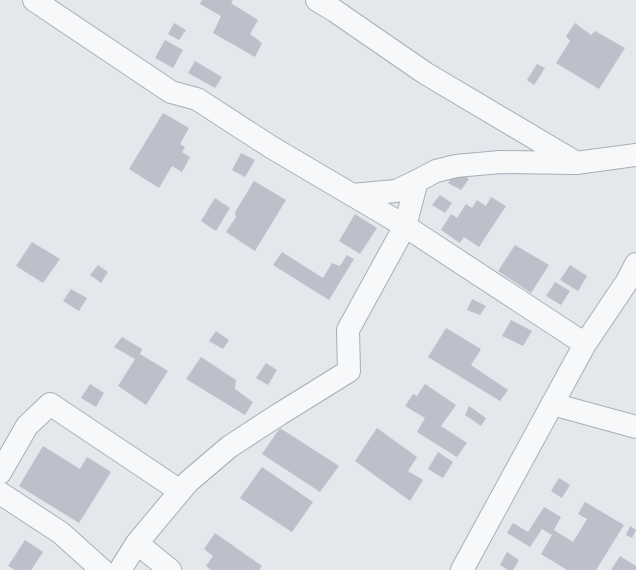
<svg xmlns="http://www.w3.org/2000/svg" width="636" height="570" viewBox="0 0 636 570" font-family="'Noto Sans',sans-serif">
<style>
.building{fill:#bbc0ca}
.lines{fill:none;stroke-linecap:round;stroke-linejoin:round}
.minor-casing{stroke:#a9aeb7;stroke-width:24}
.minor{stroke:#f7f8fa;stroke-width:22}
</style>
<rect width="100%" height="100%" fill="#e4e7ec"/>
<path class="building" d="M 202,0 L 233,0 L 231,3 L 258,20 L 250,34 L 262,43 L 255,57 L 213,33 L 221,16 L 200,4 Z
M 174,23 L 186,30 L 179,40 L 168,34 Z
M 575,23 L 591,35 L 595,31 L 625,48 L 599,89 L 556,63 L 570,41 L 566,36 Z
M 165,40 L 183,50 L 173,68 L 155,58 Z
M 195,61 L 222,77 L 215,88 L 188,73 Z
M 537,64 L 545,68 L 534,85 L 527,80 Z
M 163,113 L 189,128 L 180,144 L 185,147 L 182,152 L 190,157 L 182,172 L 172,166 L 159,188 L 129,169 Z
M 241,153 L 255,160 L 245,177 L 232,170 Z
M 457,171 L 469,179 L 461,190 L 448,183 Z
M 254,181 L 286,200 L 255,251 L 226,232 L 236,217 L 235,212 Z
M 440,195 L 452,203 L 445,213 L 432,205 Z
M 491,197 L 506,206 L 479,247 L 464,237 L 460,243 L 441,230 L 451,214 L 457,218 L 466,204 L 472,208 L 477,200 L 486,206 Z
M 215,198 L 230,208 L 216,231 L 201,221 Z
M 355,214 L 377,228 L 360,254 L 339,241 Z
M 32,242 L 60,259 L 43,283 L 16,266 Z
M 515,245 L 549,265 L 531,293 L 498,271 Z
M 282,252 L 323,278 L 332,263 L 340,266 L 347,255 L 354,259 L 329,300 L 273,265 Z
M 98,265 L 108,272 L 101,283 L 90,275 Z
M 570,265 L 587,276 L 578,291 L 560,280 Z
M 555,282 L 570,291 L 561,305 L 546,296 Z
M 71,289 L 87,298 L 79,311 L 63,301 Z
M 472,299 L 486,306 L 480,315 L 467,310 Z
M 511,320 L 532,331 L 523,346 L 502,336 Z
M 446,328 L 481,349 L 471,365 L 508,390 L 500,401 L 428,357 Z
M 216,331 L 229,340 L 223,349 L 209,341 Z
M 122,337 L 142,349 L 140,354 L 168,371 L 146,405 L 118,386 L 135,359 L 114,347 Z
M 201,357 L 236,380 L 235,389 L 253,402 L 245,415 L 186,379 Z
M 266,363 L 277,370 L 268,385 L 256,378 Z
M 90,384 L 104,393 L 96,407 L 81,398 Z
M 425,384 L 456,405 L 441,426 L 467,443 L 457,457 L 417,432 L 425,418 L 405,406 L 413,394 L 417,396 Z
M 469,406 L 486,418 L 481,426 L 465,415 Z
M 280,428 L 339,466 L 320,492 L 262,454 Z
M 377,428 L 417,457 L 408,471 L 423,480 L 410,501 L 355,461 Z
M 43,446 L 80,469 L 87,457 L 111,472 L 79,523 L 19,486 Z
M 438,452 L 453,462 L 443,478 L 428,469 Z
M 262,467 L 313,502 L 292,532 L 240,498 Z
M 559,478 L 570,485 L 562,498 L 551,491 Z
M 585,502 L 624,525 L 596,570 L 567,570 L 541,554 L 552,535 L 542,529 L 530,547 L 507,533 L 513,523 L 528,532 L 544,507 L 561,517 L 554,530 L 573,542 L 587,519 L 578,514 Z
M 630,526 L 636,530 L 632,538 L 626,535 Z
M 215,533 L 262,566 L 259,570 L 211,570 L 206,566 L 213,556 L 204,549 Z
M 25,540 L 43,552 L 31,570 L 15,570 L 8,566 Z
M 507,552 L 519,560 L 513,570 L 508,570 L 500,565 Z
M 620,556 L 636,566 L 636,570 L 611,570 Z"/>
<g class="lines">
<g class="minor-casing">
<path id="minor" d="M 34,0 L 171,92 L 197,99 L 271,147 L 405,226 L 348,330 L 349,371 L 278,415 L 229,447 L 188,482 L 137,543 L 170,570
M 317,0 L 335,11 L 425,73 L 575,162
M 352,195 L 396,191 L 417,181
M 585,344 L 405,226 L 417,181 L 436,171 L 456,166 L 500,162 L 576,163 L 636,155
M 552,404 L 636,427
M 0,473 L 27,426 L 50,404 L 180,491
M 0,493 L 61,533 L 102,570
M 120,570 L 137,543
M 462,570 L 585,344 L 626,283 L 636,264"/>
</g>
<use href="#minor" class="minor"/>
</g>
</svg>
